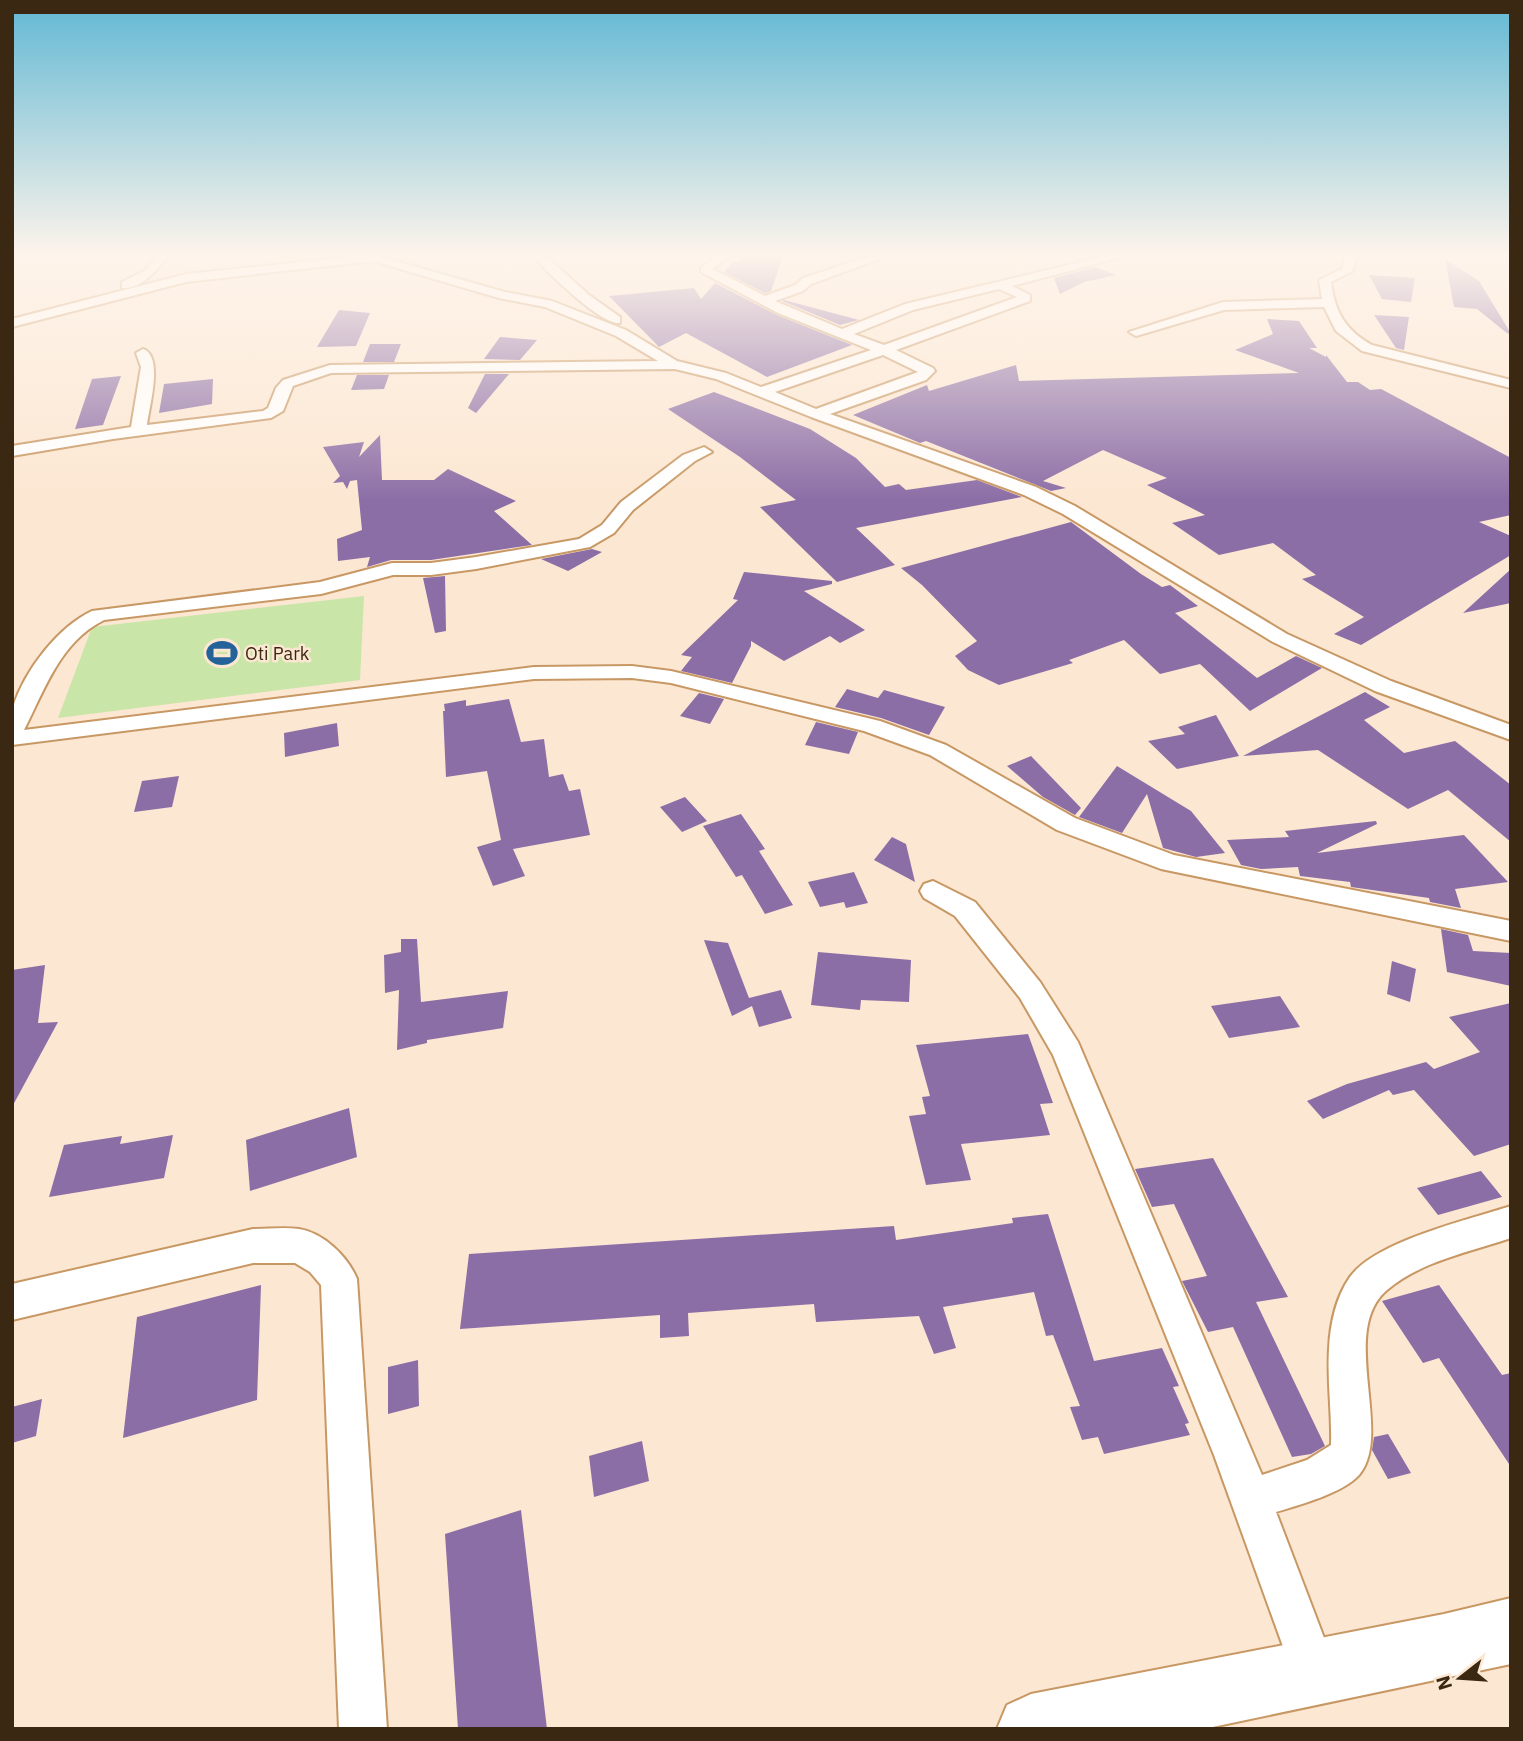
<svg xmlns="http://www.w3.org/2000/svg" width="1523" height="1741" viewBox="0 0 1523 1741" font-family="'IBM Plex Sans',sans-serif">
<style>
.green{fill:#c9e5a8}
.building{fill:#8c6ea6}
.lines{fill:none;stroke-linecap:round;stroke-linejoin:round}
.street-casing{stroke:#c89864;stroke-width:4}
.secondary-casing{stroke:#c89864;stroke-width:4}
.street{fill:#fff;fill-rule:evenodd}
.secondary{fill:#fff;fill-rule:evenodd}
.labels{text-anchor:middle;dominant-baseline:central;stroke-width:5;stroke-linejoin:round;paint-order:stroke}
.far-poi-label{font-size:18px;fill:#3b2812;stroke:#fce7d2;text-anchor:start}
</style>
<rect width="100%" height="100%" fill="#fce7d2"/>
<path class="green" d="M 364,596 L 360,680 L 58,718 L 92,627 Z"/>
<path class="building" d="M 746,256 L 783,256 L 771,291 L 765,293 L 724,272 L 733,262 L 739,262 Z
M 1445,259 L 1479,281 L 1510,332 L 1508,334 L 1477,309 L 1454,307 Z
M 1095,267 L 1116,275 L 1084,282 L 1060,294 L 1054,278 Z
M 1369,275 L 1415,278 L 1411,302 L 1382,299 Z
M 715,283 L 777,315 L 852,345 L 767,377 L 686,333 L 659,347 L 609,296 L 694,288 L 701,299 Z
M 784,300 L 859,320 L 840,325 L 782,301 Z
M 339,310 L 370,313 L 356,346 L 317,347 Z
M 1374,315 L 1409,317 L 1404,350 L 1396,348 Z
M 1267,319 L 1299,321 L 1317,348 L 1309,348 L 1326,357 L 1326,355 L 1347,382 L 1358,382 L 1370,390 L 1381,389 L 1511,458 L 1511,515 L 1479,522 L 1511,536 L 1511,555 L 1361,645 L 1334,634 L 1364,617 L 1302,579 L 1316,575 L 1273,543 L 1219,555 L 1172,523 L 1205,515 L 1147,485 L 1167,478 L 1103,450 L 1043,481 L 1066,488 L 1051,491 L 926,441 L 920,443 L 853,415 L 927,385 L 929,391 L 1016,365 L 1019,381 L 1299,373 L 1235,350 L 1273,334 Z
M 500,337 L 537,340 L 520,360 L 484,359 Z
M 370,344 L 401,344 L 394,362 L 363,362 Z
M 485,374 L 509,374 L 476,413 L 468,408 Z
M 357,375 L 389,375 L 384,389 L 351,390 Z
M 121,376 L 103,425 L 75,429 L 92,379 Z
M 213,379 L 212,404 L 159,413 L 164,384 Z
M 714,392 L 810,429 L 856,458 L 885,487 L 899,484 L 906,490 L 977,480 L 1022,497 L 856,528 L 895,565 L 837,582 L 760,507 L 796,500 L 740,457 L 668,409 Z
M 380,435 L 382,480 L 434,480 L 448,469 L 516,501 L 494,511 L 532,545 L 431,560 L 391,560 L 367,567 L 370,557 L 338,561 L 337,539 L 362,530 L 357,480 L 350,481 L 347,489 L 343,482 L 333,483 L 340,476 L 323,447 L 364,442 L 359,457 Z
M 1071,522 L 1141,574 L 1162,587 L 1170,585 L 1198,606 L 1175,613 L 1257,678 L 1296,656 L 1322,668 L 1250,711 L 1200,664 L 1160,674 L 1124,640 L 1069,660 L 1073,663 L 999,685 L 968,670 L 955,656 L 977,641 L 922,585 L 901,568 Z
M 592,549 L 602,552 L 568,571 L 541,559 Z
M 1511,569 L 1511,603 L 1463,613 Z
M 744,572 L 832,581 L 832,584 L 804,591 L 865,630 L 840,643 L 830,636 L 784,661 L 751,641 L 751,646 L 732,683 L 681,671 L 692,657 L 681,655 L 738,600 L 733,599 Z
M 445,576 L 446,631 L 435,633 L 423,578 Z
M 847,689 L 878,698 L 884,690 L 945,707 L 929,735 L 881,718 L 835,707 Z
M 1365,692 L 1390,707 L 1364,720 L 1404,753 L 1455,741 L 1511,785 L 1511,842 L 1448,790 L 1408,809 L 1318,750 L 1243,756 Z
M 699,693 L 724,699 L 710,724 L 680,716 Z
M 509,699 L 521,742 L 544,739 L 549,777 L 563,774 L 569,791 L 580,789 L 590,835 L 513,849 L 525,876 L 493,886 L 477,847 L 501,840 L 487,771 L 446,777 L 443,711 L 445,711 L 444,704 L 466,700 L 466,706 Z
M 1216,715 L 1239,756 L 1177,769 L 1148,741 L 1185,734 L 1178,727 Z
M 816,722 L 858,732 L 849,754 L 805,745 Z
M 337,723 L 339,746 L 285,757 L 284,733 Z
M 1031,756 L 1081,808 L 1075,815 L 1043,797 L 1007,766 Z
M 1117,766 L 1191,811 L 1225,853 L 1196,857 L 1163,848 L 1147,794 L 1122,833 L 1079,817 Z
M 179,776 L 172,807 L 134,812 L 142,781 Z
M 685,797 L 707,821 L 682,832 L 660,807 Z
M 741,814 L 765,849 L 759,851 L 793,905 L 765,914 L 742,875 L 736,877 L 703,826 Z
M 1376,821 L 1377,824 L 1317,853 L 1464,835 L 1508,882 L 1455,889 L 1461,908 L 1430,902 L 1429,898 L 1351,887 L 1350,882 L 1300,876 L 1298,867 L 1261,869 L 1241,865 L 1227,840 L 1289,837 L 1285,831 Z
M 892,837 L 906,844 L 915,882 L 874,860 Z
M 854,872 L 868,903 L 846,908 L 844,902 L 820,907 L 808,882 Z
M 1441,929 L 1468,935 L 1473,951 L 1511,953 L 1511,986 L 1447,972 Z
M 401,939 L 417,939 L 421,1002 L 508,991 L 503,1028 L 427,1040 L 427,1043 L 397,1050 L 399,990 L 385,993 L 384,955 L 401,952 Z
M 704,940 L 728,943 L 749,998 L 781,990 L 792,1018 L 759,1027 L 752,1006 L 732,1016 Z
M 818,952 L 911,960 L 909,1002 L 861,1000 L 860,1010 L 811,1005 Z
M 1392,961 L 1416,969 L 1410,1002 L 1387,994 Z
M 45,965 L 38,1023 L 58,1022 L 12,1107 L 12,970 Z
M 1280,996 L 1300,1027 L 1229,1038 L 1211,1006 Z
M 1511,1003 L 1511,1144 L 1474,1156 L 1414,1090 L 1393,1095 L 1389,1090 L 1323,1119 L 1307,1101 L 1347,1084 L 1426,1062 L 1434,1069 L 1480,1052 L 1449,1017 Z
M 1028,1034 L 1053,1103 L 1040,1104 L 1050,1135 L 961,1144 L 971,1180 L 926,1185 L 909,1116 L 926,1114 L 922,1097 L 930,1096 L 916,1045 Z
M 349,1108 L 357,1157 L 250,1191 L 246,1140 Z
M 173,1135 L 164,1178 L 49,1197 L 64,1145 L 122,1136 L 120,1144 Z
M 1213,1158 L 1288,1297 L 1256,1302 L 1325,1446 L 1311,1454 L 1292,1457 L 1233,1327 L 1208,1332 L 1182,1281 L 1207,1276 L 1174,1204 L 1152,1207 L 1135,1169 Z
M 1481,1171 L 1502,1197 L 1438,1215 L 1417,1188 Z
M 1048,1214 L 1094,1361 L 1162,1348 L 1179,1386 L 1173,1387 L 1189,1423 L 1185,1424 L 1190,1435 L 1104,1454 L 1098,1437 L 1082,1440 L 1070,1407 L 1080,1406 L 1053,1335 L 1046,1336 L 1034,1292 L 943,1307 L 956,1348 L 934,1354 L 919,1316 L 816,1322 L 814,1304 L 688,1313 L 689,1336 L 660,1338 L 660,1315 L 460,1329 L 469,1254 L 894,1226 L 896,1240 L 1013,1223 L 1012,1218 Z
M 261,1285 L 257,1400 L 123,1438 L 137,1317 Z
M 1439,1285 L 1502,1375 L 1511,1373 L 1511,1467 L 1439,1358 L 1423,1363 L 1382,1301 Z
M 418,1360 L 419,1406 L 388,1414 L 388,1367 Z
M 42,1399 L 36,1436 L 12,1443 L 12,1407 Z
M 1388,1434 L 1411,1473 L 1388,1479 L 1372,1450 L 1374,1437 Z
M 642,1441 L 649,1481 L 594,1497 L 589,1456 Z
M 521,1510 L 547,1729 L 458,1729 L 445,1534 Z"/>
<g class="lines">
<g class="street-casing">
<path id="street" d="M 156,256 L 168,256 C 157,270 141,290 122,288 L 122,282 L 146,270 Z
M 360,256 L 378,256 L 505,292 L 552,301 L 626,330 L 677,361 L 726,373 L 761,387 L 871,350 L 778,313 L 701,272 L 701,268 L 716,256 L 729,256 L 713,269 L 765,296 L 795,285 L 803,278 L 871,256 L 888,256 L 811,284 L 803,291 L 775,301 L 842,329 L 905,304 L 1106,256 L 1126,256 L 1012,286 L 1030,295 L 1030,301 L 896,350 L 933,368 L 935,371 L 926,380 L 830,414 L 1036,487 L 1075,506 L 1287,634 L 1391,681 L 1511,725 L 1511,740 L 1375,691 L 1273,642 L 1063,514 L 1024,495 L 811,417 L 716,379 L 675,369 L 331,373 L 293,386 L 283,411 L 271,418 L 113,439 L 12,456 L 12,446 L 131,427 L 141,367 L 136,353 L 143,349 C 164,356 149,407 147,425 L 263,411 L 268,408 L 276,388 L 283,380 L 330,365 L 658,361 L 616,336 L 545,307 L 499,298 L 373,261 L 186,282 L 12,327 L 12,319 L 186,274 ZM 999,289 L 1017,297 L 884,345 L 854,334 L 913,310 ZM 883,355 L 918,372 L 816,409 L 775,392 Z
M 533,256 L 546,256 L 589,295 L 620,317 L 620,323 C 602,326 546,271 533,256 Z
M 1345,256 L 1357,256 L 1353,271 L 1331,282 C 1335,312 1345,330 1372,345 L 1511,380 L 1511,388 L 1362,351 L 1336,331 L 1324,307 L 1224,310 L 1136,336 L 1129,332 L 1223,302 L 1322,299 L 1319,280 L 1342,269 Z
M 704,447 L 712,452 L 695,461 L 633,510 L 614,533 L 590,547 L 476,569 L 431,575 L 393,575 L 321,594 L 104,620 C 60,642 45,689 24,730 L 534,667 L 632,666 L 671,671 L 880,721 L 946,745 L 1075,818 L 1174,855 L 1511,921 L 1511,941 L 1161,869 L 1057,830 L 930,755 L 864,731 L 671,683 L 632,678 L 534,679 L 12,745 C 12,733 10,718 13,707 C 25,670 58,627 92,611 L 320,582 L 392,563 L 431,563 L 476,557 L 579,539 L 602,525 L 621,502 L 683,455 Z
M 933,881 L 975,902 L 1040,982 L 1078,1042 L 1262,1475 L 1307,1460 L 1331,1445 C 1332,1413 1327,1381 1329,1349 C 1330,1325 1336,1297 1350,1277 C 1376,1241 1468,1220 1511,1206 L 1511,1238 C 1470,1252 1421,1261 1387,1290 C 1338,1331 1394,1434 1359,1475 C 1343,1493 1299,1505 1276,1512 L 1337,1672 L 1330,1688 L 1314,1695 L 1298,1688 L 1214,1455 L 1053,1055 L 1020,998 L 955,916 L 924,898 L 920,891 L 924,884 Z
M 253,1229 C 268,1229 284,1227 299,1229 C 324,1233 348,1257 357,1279 L 387,1729 L 339,1729 L 321,1285 L 310,1272 L 295,1263 L 253,1263 L 12,1320 L 12,1284 Z"/>
</g>
<g class="secondary-casing">
<path id="secondary" d="M 1511,1598 L 1511,1664 L 1203,1729 L 997,1729 L 1007,1705 L 1031,1694 L 1444,1614 Z"/>
</g>
<use href="#street" class="street"/>
<use href="#secondary" class="secondary"/>
</g>
<linearGradient id="sky" x2="0" y2="1"><stop stop-color="#61b8d4"/><stop offset="0.51" stop-color="#fef4eb"/><stop offset="1" stop-color="#fef4eb" stop-opacity="0"/></linearGradient>
<rect width="1523" height="500" fill="url(#sky)"/>
<defs>
<g id="stadium-bare" transform="scale(2.415)"><path d="M0-5a6.5 5 0 1 0 0 10a6.5 5 0 1 0 0-10ZM-3.5-1.8h7v3.6h-7Z" fill="#236399" stroke="#fce7d2" stroke-width="2.5" paint-order="stroke"/></g>
</defs>
<g fill-rule="evenodd">
<use href="#stadium-bare" x="222" y="653"/>
</g>
<g class="labels">
<g class="far-poi-label">
<text x="245" y="653">Oti Park</text>
</g>
</g>
<rect width="1523" height="1741" fill="none" stroke="#3b2812" stroke-width="28"/>
<g transform="translate(1460 1678) rotate(253)" stroke="#fce7d2" stroke-width="5" paint-order="stroke">
<path d="M0-5L12 26L0 18L-12 26Z" fill="#3b2812"/>
<text y="-10" font-size="19" font-weight="bold" text-anchor="middle" fill="#3b2812">N</text>
</g>
</svg>
